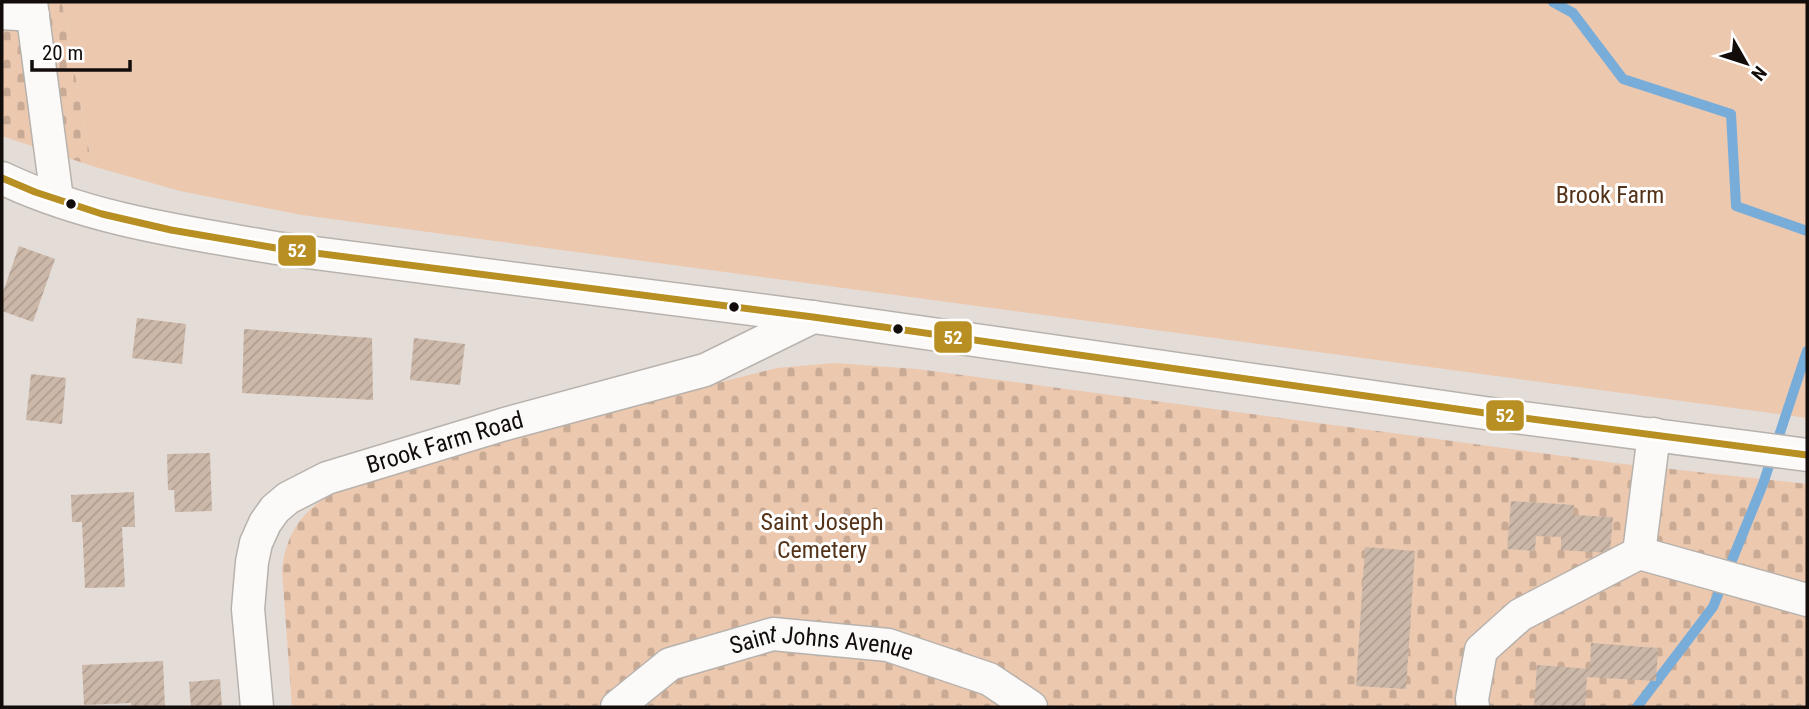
<svg xmlns="http://www.w3.org/2000/svg" width="1809" height="709" viewBox="0 0 1809 709" font-family="'Roboto Condensed',sans-serif">
<style>
.cemetery{fill:url(#cemetery-stones)}
.park{fill:#ecc8af}
.lines{fill:none;stroke-linecap:round;stroke-linejoin:round}
.stream{stroke:#78adda;stroke-width:10}
.building{fill:url(#building-hatch)}
.minor-casing{stroke:#b8b2ad;stroke-width:35}
.minor{stroke:#fbfaf9;stroke-width:32}
.bus-1-casing{stroke:#fff;stroke-width:12}
.bus-1{stroke:#b88f22;stroke-width:7}
.bus-dot{fill:#120d0a;stroke:#fff;stroke-width:2.5}
.labels{text-anchor:middle;dominant-baseline:central;stroke-width:6;stroke-linejoin:round;paint-order:stroke}
.park-label{font-size:24px;fill:#553319;stroke:#fff}
.street-label{font-size:24px;fill:#120d0a;stroke:#fff}
.line-badge{stroke:#fff;stroke-width:2.5}
.badge-label{font-size:19px;text-anchor:middle;font-weight:bold;fill:#fff}
</style>
<defs>
<pattern id="cemetery-stones" width="16" height="16" patternUnits="userSpaceOnUse" patternTransform="scale(1.75)"><rect width="16" height="16" fill="#ecc8af"/><path d="M2 7V4a2 2 0 0 1 4 0v3zM10 15v-3a2 2 0 0 1 4 0v3z" fill="#c9ab95"/></pattern>
<pattern id="building-hatch" width="6" height="6" patternUnits="userSpaceOnUse" patternTransform="scale(1.75)"><rect width="6" height="6" fill="#ccb8a9"/><path d="M-1 1l2-2M0 6l6-6M5 7l2-2" fill="none" stroke="#ae9d90"/></pattern>
</defs>
<rect width="100%" height="100%" fill="#e4dcd7"/>
<path class="cemetery" d="M 2,2 L 62,2 L 92,166 L 2,136 Z
M 834,363 L 917,369 L 1615,463 L 1807,484 L 1807,707 L 292,707 L 282,571 C 286,531 304,509 339,489 L 557,423 L 777,368 Z"/>
<path class="park" d="M 62,2 L 1807,2 L 1807,418 L 302,215 L 180,191 L 92,166 Z"/>
<g class="lines">
<path class="stream" d="M 1553,2 L 1573,13 L 1623,79 L 1731,114 L 1736,206 L 1807,231
M 1637,707 L 1713,607 L 1763,484 L 1807,351"/>
</g>
<path class="building" d="M 19,246 L 55,259 L 33,322 L 2,311 L 2,295 Z
M 137,318 L 186,324 L 182,364 L 132,358 Z
M 244,329 L 372,338 L 373,400 L 242,393 Z
M 414,338 L 465,344 L 460,385 L 410,380 Z
M 31,374 L 66,378 L 62,424 L 26,420 Z
M 210,453 L 212,511 L 175,512 L 174,490 L 168,490 L 167,454 Z
M 134,492 L 135,527 L 122,527 L 125,587 L 85,588 L 82,522 L 72,522 L 71,495 Z
M 1511,501 L 1574,505 L 1573,515 L 1613,517 L 1610,553 L 1561,550 L 1561,537 L 1536,536 L 1535,551 L 1507,549 Z
M 1365,547 L 1415,551 L 1406,689 L 1356,686 Z
M 1591,643 L 1658,648 L 1656,681 L 1587,677 L 1585,707 L 1534,707 L 1537,665 L 1590,669 Z
M 163,661 L 165,707 L 131,707 L 131,703 L 84,705 L 82,665 Z
M 220,679 L 222,707 L 191,707 L 189,682 Z"/>
<g class="lines">
<g class="minor-casing">
<g id="minor">
<path d="M 31,2 L 57,199"/>
<path d="M 2,13 L 33,15"/>
<path d="M 2,178 C 88,219 183,232 276,248 L 813,317 L 1485,413 L 1807,455"/>
<path d="M 1639,553 L 1654,434"/>
<path id="s1" d="M 257,707 L 248,609 L 252,562 L 256,543 L 265,523 L 275,509 L 288,498 L 327,478 L 505,424 L 705,370 L 813,317"/>
<path id="s2" d="M 617,707 L 670,664 L 773,634 L 888,645 L 989,679 L 1031,707"/>
<path d="M 1473,707 L 1472,699 L 1481,650 L 1520,615 L 1639,553 L 1807,600"/>
</g>
</g>
<use href="#minor" class="minor"/>
<g class="bus-1-casing">
<path id="bus-1" d="M 2,178 L 35,192 L 102,214 L 171,230 L 276,248 L 813,317 L 1485,413 L 1807,455"/>
</g>
<use href="#bus-1" class="bus-1"/>
</g>
<g class="bus-dot">
<circle cx="71" cy="204" r="6"/>
<circle cx="734" cy="307" r="6"/>
<circle cx="898" cy="329" r="6"/>
</g>
<g class="labels">
<g class="park-label">
<text x="1610" y="195">Brook Farm</text>
<text x="822" y="522">Saint Joseph<tspan x="822" dy="28">Cemetery</tspan></text>
</g>
<g class="street-label">
<text stroke="none"><textPath href="#s1" startOffset="388">Brook Farm Road</textPath></text>
<text stroke="none"><textPath href="#s2" startOffset="224">Saint Johns Avenue</textPath></text>
</g>
</g>
<g class="line-badge">
<rect x="277" y="234" width="40" height="33" rx="7" fill="#b88f22"/>
<rect x="933" y="320" width="40" height="34" rx="7" fill="#b88f22"/>
<rect x="1485" y="399" width="40" height="33" rx="7" fill="#b88f22"/>
</g>
<g class="badge-label">
<text x="297" y="257">52</text>
<text x="953" y="344">52</text>
<text x="1505" y="422">52</text>
</g>
<rect width="1809" height="709" fill="none" stroke="#120d0a" stroke-width="7"/>
<g transform="translate(1746 63) rotate(129)" stroke="#ffffff" stroke-width="5" paint-order="stroke">
<path d="M0-5L12 26L0 18L-12 26Z" fill="#120d0a"/>
<text y="-10" font-size="19" font-weight="bold" text-anchor="middle" fill="#120d0a">N</text>
</g>
<path d="M32 60v10h98v-10" fill="none" stroke="#120d0a" stroke-width="3.5"/>
<text x="42" y="60" font-size="21" fill="#120d0a" stroke="#ffffff" stroke-width="5" paint-order="stroke">20 m</text>
</svg>
